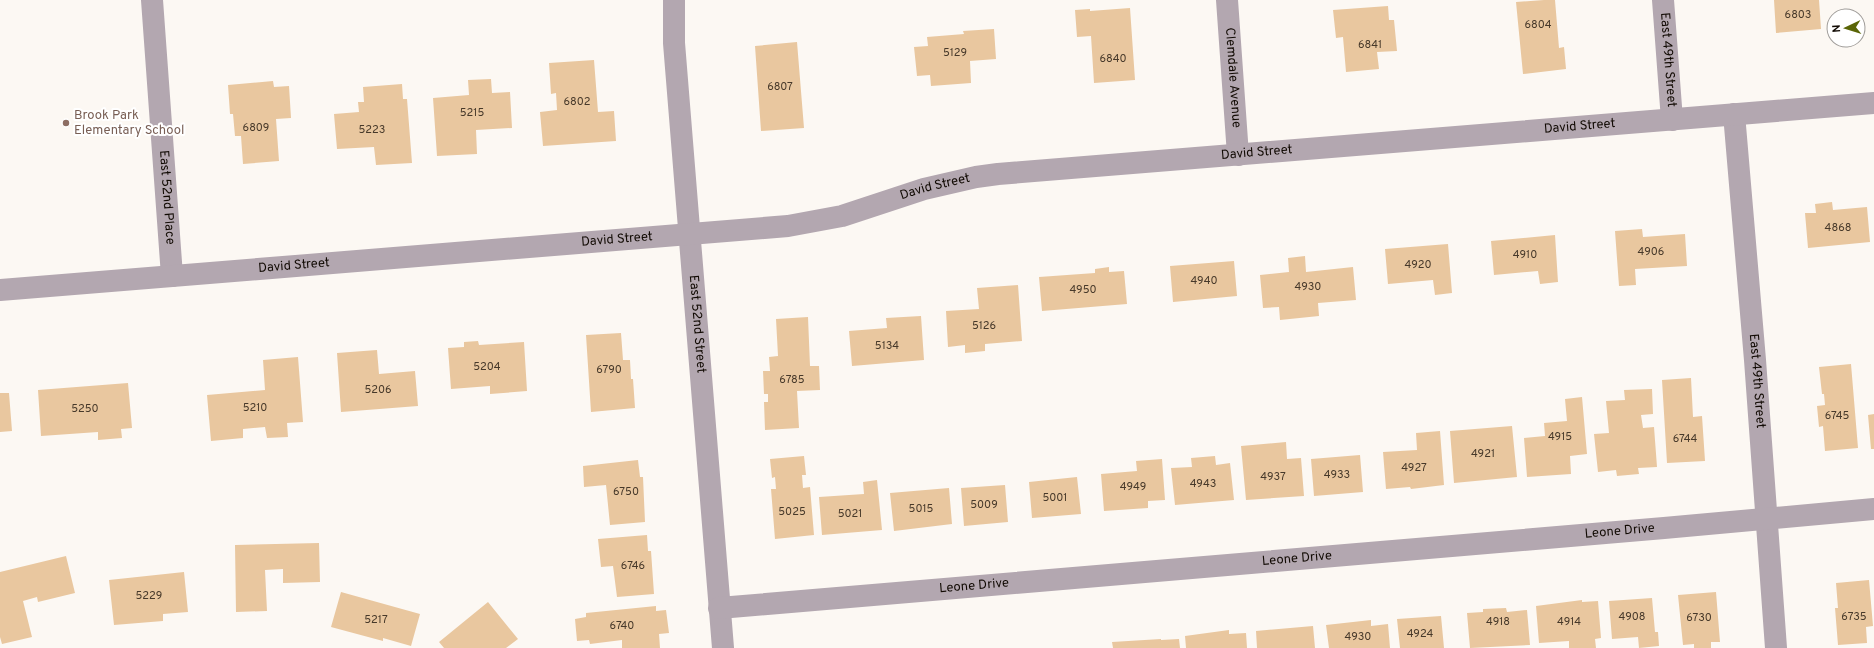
<svg xmlns="http://www.w3.org/2000/svg" width="1874" height="648" viewBox="0 0 1874 648" font-family="Overpass,sans-serif">
<style>
.building{fill:#e9c79f}
.lines{fill:none;stroke-linecap:round;stroke-linejoin:round}
.minor{stroke:#b3a7b0;stroke-width:22}
.education-dot{fill:#8d6e63;stroke:#fff;stroke-width:1.5}
.labels{text-anchor:middle;dominant-baseline:central;stroke-width:4;stroke-linejoin:round;paint-order:stroke}
.number-label{font-size:11px;fill:#47392a}
.street-label{font-size:13px;fill:#110a03;stroke:#fff}
.education-label{font-size:13px;fill:#785e54;stroke:#fff;text-anchor:start}
</style>
<rect width="100%" height="100%" fill="#fcf8f3"/>
<path class="building" d="M 1544,0 L 1555,0 L 1559,48 L 1564,47 L 1566,69 L 1523,74 L 1516,2 Z
M 1774,0 L 1819,0 L 1821,29 L 1776,33 Z
M 1388,6 L 1389,20 L 1394,20 L 1397,51 L 1377,52 L 1379,69 L 1346,72 L 1343,37 L 1336,38 L 1333,10 Z
M 1130,8 L 1135,80 L 1094,83 L 1091,36 L 1077,37 L 1075,10 L 1090,9 L 1090,11 Z
M 994,29 L 996,59 L 970,61 L 971,83 L 931,86 L 930,75 L 917,76 L 914,47 L 928,46 L 927,37 L 964,34 L 963,31 Z
M 797,42 L 804,128 L 761,131 L 755,46 Z
M 594,60 L 598,112 L 614,111 L 616,141 L 543,146 L 540,112 L 557,110 L 556,93 L 551,94 L 549,63 Z
M 491,79 L 492,93 L 510,92 L 512,128 L 476,130 L 477,154 L 437,156 L 433,98 L 469,95 L 468,80 Z
M 273,81 L 274,87 L 289,86 L 291,118 L 276,119 L 279,161 L 243,164 L 241,136 L 235,136 L 233,114 L 230,114 L 228,85 Z
M 402,84 L 403,99 L 407,99 L 412,163 L 376,165 L 374,147 L 337,149 L 334,114 L 359,112 L 358,102 L 364,102 L 363,87 Z
M 1832,202 L 1833,210 L 1867,207 L 1870,242 L 1808,248 L 1805,213 L 1816,213 L 1815,204 Z
M 1642,229 L 1643,237 L 1685,234 L 1687,266 L 1635,269 L 1636,285 L 1619,286 L 1615,231 Z
M 1555,235 L 1558,282 L 1540,284 L 1538,271 L 1494,275 L 1491,241 Z
M 1448,244 L 1452,293 L 1435,295 L 1433,280 L 1388,284 L 1385,249 Z
M 1305,256 L 1306,272 L 1353,267 L 1356,300 L 1318,303 L 1319,316 L 1280,320 L 1279,307 L 1263,308 L 1260,275 L 1289,272 L 1288,258 Z
M 1234,261 L 1237,296 L 1173,302 L 1170,266 Z
M 1109,267 L 1109,272 L 1124,271 L 1127,304 L 1042,311 L 1039,277 L 1095,273 L 1095,269 Z
M 1018,285 L 1022,341 L 985,344 L 985,351 L 965,353 L 965,345 L 948,347 L 946,311 L 979,309 L 977,288 Z
M 921,316 L 924,360 L 852,366 L 849,331 L 887,328 L 886,318 Z
M 808,317 L 810,366 L 819,366 L 820,390 L 797,391 L 799,428 L 765,430 L 764,402 L 768,402 L 768,394 L 764,394 L 763,371 L 770,371 L 769,357 L 778,356 L 776,319 Z
M 621,333 L 623,360 L 630,360 L 631,379 L 633,379 L 635,408 L 591,412 L 586,335 Z
M 478,341 L 479,345 L 524,342 L 527,391 L 490,394 L 490,386 L 451,389 L 448,348 L 464,347 L 464,342 Z
M 377,350 L 379,374 L 415,371 L 418,406 L 341,412 L 337,353 Z
M 298,357 L 303,422 L 287,423 L 288,437 L 267,438 L 265,427 L 243,429 L 243,438 L 211,441 L 207,395 L 265,390 L 263,360 Z
M 1851,364 L 1858,448 L 1825,451 L 1823,426 L 1819,427 L 1817,406 L 1825,405 L 1824,394 L 1822,394 L 1819,367 Z
M 1691,378 L 1693,417 L 1702,416 L 1705,461 L 1667,463 L 1662,380 Z
M 128,383 L 132,428 L 121,429 L 122,438 L 98,440 L 98,432 L 41,436 L 38,390 Z
M 1652,389 L 1653,414 L 1641,415 L 1643,428 L 1654,427 L 1657,467 L 1638,468 L 1639,474 L 1617,476 L 1616,470 L 1598,472 L 1594,434 L 1609,433 L 1606,401 L 1625,400 L 1624,390 Z
M 0,393 L 9,393 L 12,431 L 0,432 Z
M 1582,397 L 1587,454 L 1570,456 L 1571,474 L 1527,477 L 1524,438 L 1545,436 L 1544,423 L 1567,421 L 1565,399 Z
M 1874,414 L 1874,449 L 1871,449 L 1868,415 Z
M 1512,426 L 1517,477 L 1454,483 L 1450,431 Z
M 1440,431 L 1444,485 L 1411,489 L 1410,487 L 1386,489 L 1383,452 L 1417,450 L 1416,433 Z
M 1286,442 L 1287,459 L 1301,458 L 1304,496 L 1246,500 L 1241,446 Z
M 1360,455 L 1363,492 L 1314,496 L 1311,459 Z
M 804,456 L 806,475 L 802,475 L 803,488 L 810,487 L 814,535 L 775,539 L 771,489 L 776,489 L 775,477 L 772,478 L 770,459 Z
M 1215,456 L 1216,465 L 1230,463 L 1234,500 L 1175,505 L 1171,468 L 1192,467 L 1191,458 Z
M 1162,459 L 1165,500 L 1148,501 L 1148,508 L 1104,511 L 1101,474 L 1137,471 L 1136,461 Z
M 638,460 L 640,477 L 643,477 L 645,522 L 610,525 L 606,485 L 584,487 L 583,466 Z
M 1077,477 L 1081,514 L 1032,518 L 1029,482 Z
M 877,480 L 882,530 L 822,535 L 819,497 L 864,494 L 863,482 Z
M 1005,485 L 1008,522 L 964,526 L 961,488 Z
M 949,488 L 952,524 L 894,531 L 890,493 Z
M 647,535 L 648,551 L 651,551 L 654,594 L 617,597 L 613,566 L 601,567 L 598,539 Z
M 319,543 L 320,582 L 283,583 L 283,569 L 265,570 L 267,611 L 236,612 L 235,545 Z
M 66,556 L 75,593 L 38,602 L 37,597 L 23,601 L 32,637 L 2,644 L 0,637 L 0,572 Z
M 184,572 L 188,612 L 163,614 L 163,621 L 114,625 L 109,580 Z
M 1869,580 L 1873,626 L 1866,627 L 1867,643 L 1838,645 L 1835,608 L 1838,608 L 1836,583 Z
M 341,592 L 420,614 L 411,646 L 383,638 L 383,641 L 331,627 Z
M 1716,592 L 1720,642 L 1711,642 L 1711,648 L 1694,648 L 1694,644 L 1683,645 L 1678,595 Z
M 1652,598 L 1655,632 L 1658,632 L 1659,646 L 1639,648 L 1638,637 L 1612,639 L 1609,601 Z
M 1582,600 L 1582,602 L 1598,601 L 1601,638 L 1595,639 L 1596,648 L 1569,648 L 1569,641 L 1539,643 L 1536,606 Z
M 488,602 L 518,639 L 506,648 L 444,648 L 439,642 Z
M 656,606 L 656,611 L 666,610 L 669,633 L 659,634 L 660,648 L 622,648 L 622,640 L 590,644 L 589,640 L 577,641 L 575,619 L 586,617 L 586,613 Z
M 1506,608 L 1507,612 L 1527,610 L 1530,645 L 1470,648 L 1467,613 L 1483,612 L 1483,609 Z
M 1441,616 L 1444,648 L 1400,648 L 1397,619 Z
M 1371,620 L 1371,626 L 1388,624 L 1390,648 L 1329,648 L 1326,625 Z
M 1313,626 L 1315,648 L 1257,648 L 1256,631 Z
M 1229,630 L 1229,634 L 1246,633 L 1247,648 L 1186,648 L 1185,636 Z
M 1161,639 L 1161,640 L 1179,639 L 1180,648 L 1113,648 L 1112,642 Z"/>
<g class="lines">
<g class="minor">
<path id="s1" d="M 152,0 L 172,276"/>
<path id="s2" d="M 674,0 L 674,43 L 723,648"/>
<path id="s3" d="M 1227,0 L 1238,155"/>
<path id="s4" d="M 1663,0 L 1672,120"/>
<path id="s5" d="M 1734,114 L 1755,360 L 1776,648"/>
<path id="s6" d="M 0,290 L 788,226 L 842,216 L 924,189 L 976,177 L 998,174 L 1874,103"/>
<path id="s7" d="M 719,608 L 1664,528 L 1874,509"/>
</g>
</g>
<circle class="education-dot" cx="66" cy="123" r="4"/>
<g class="labels">
<g class="number-label">
<text x="1798" y="15">6803</text>
<text x="1538" y="25">6804</text>
<text x="1370" y="45">6841</text>
<text x="955" y="53">5129</text>
<text x="1113" y="59">6840</text>
<text x="780" y="87">6807</text>
<text x="577" y="102">6802</text>
<text x="472" y="113">5215</text>
<text x="256" y="128">6809</text>
<text x="372" y="130">5223</text>
<text x="1838" y="228">4868</text>
<text x="1651" y="252">4906</text>
<text x="1525" y="255">4910</text>
<text x="1418" y="265">4920</text>
<text x="1204" y="281">4940</text>
<text x="1308" y="287">4930</text>
<text x="1083" y="290">4950</text>
<text x="984" y="326">5126</text>
<text x="887" y="346">5134</text>
<text x="487" y="367">5204</text>
<text x="609" y="370">6790</text>
<text x="792" y="380">6785</text>
<text x="378" y="390">5206</text>
<text x="255" y="408">5210</text>
<text x="85" y="409">5250</text>
<text x="1837" y="416">6745</text>
<text x="1560" y="437">4915</text>
<text x="1685" y="439">6744</text>
<text x="1483" y="454">4921</text>
<text x="1414" y="468">4927</text>
<text x="1337" y="475">4933</text>
<text x="1273" y="477">4937</text>
<text x="1203" y="484">4943</text>
<text x="1133" y="487">4949</text>
<text x="626" y="492">6750</text>
<text x="1055" y="498">5001</text>
<text x="984" y="505">5009</text>
<text x="921" y="509">5015</text>
<text x="792" y="512">5025</text>
<text x="850" y="514">5021</text>
<text x="633" y="566">6746</text>
<text x="149" y="596">5229</text>
<text x="1632" y="617">4908</text>
<text x="1854" y="617">6735</text>
<text x="1699" y="618">6730</text>
<text x="376" y="620">5217</text>
<text x="1498" y="622">4918</text>
<text x="1569" y="622">4914</text>
<text x="622" y="626">6740</text>
<text x="1420" y="634">4924</text>
<text x="1358" y="637">4930</text>
</g>
<g class="street-label">
<text stroke="none"><textPath href="#s4" startOffset="60">East 49th Street</textPath></text>
<text stroke="none"><textPath href="#s3" startOffset="78">Clemdale Avenue</textPath></text>
<text stroke="none"><textPath href="#s6" startOffset="1591">David Street</textPath></text>
<text stroke="none"><textPath href="#s6" startOffset="1267">David Street</textPath></text>
<text stroke="none"><textPath href="#s6" startOffset="943">David Street</textPath></text>
<text stroke="none"><textPath href="#s1" startOffset="198">East 52nd Place</textPath></text>
<text stroke="none"><textPath href="#s6" startOffset="619">David Street</textPath></text>
<text stroke="none"><textPath href="#s6" startOffset="295">David Street</textPath></text>
<text stroke="none"><textPath href="#s2" startOffset="325">East 52nd Street</textPath></text>
<text stroke="none"><textPath href="#s5" startOffset="268">East 49th Street</textPath></text>
<text stroke="none"><textPath href="#s7" startOffset="904">Leone Drive</textPath></text>
<text stroke="none"><textPath href="#s7" startOffset="580">Leone Drive</textPath></text>
<text stroke="none"><textPath href="#s7" startOffset="256">Leone Drive</textPath></text>
</g>
<g class="education-label">
<text x="74" y="116">Brook Park<tspan x="74" dy="15">Elementary School</tspan></text>
</g>
</g>
<g transform="translate(1846 28) rotate(266)"><circle r="19" fill="#ffffff" stroke="#a09d9a"/>
<path d="M0-3L7 15L0 10L-7 15Z" fill="#5a6506"/>
<text y="-6" font-size="11" font-weight="bold" text-anchor="middle" fill="#110a03">N</text>
</g>
</svg>
